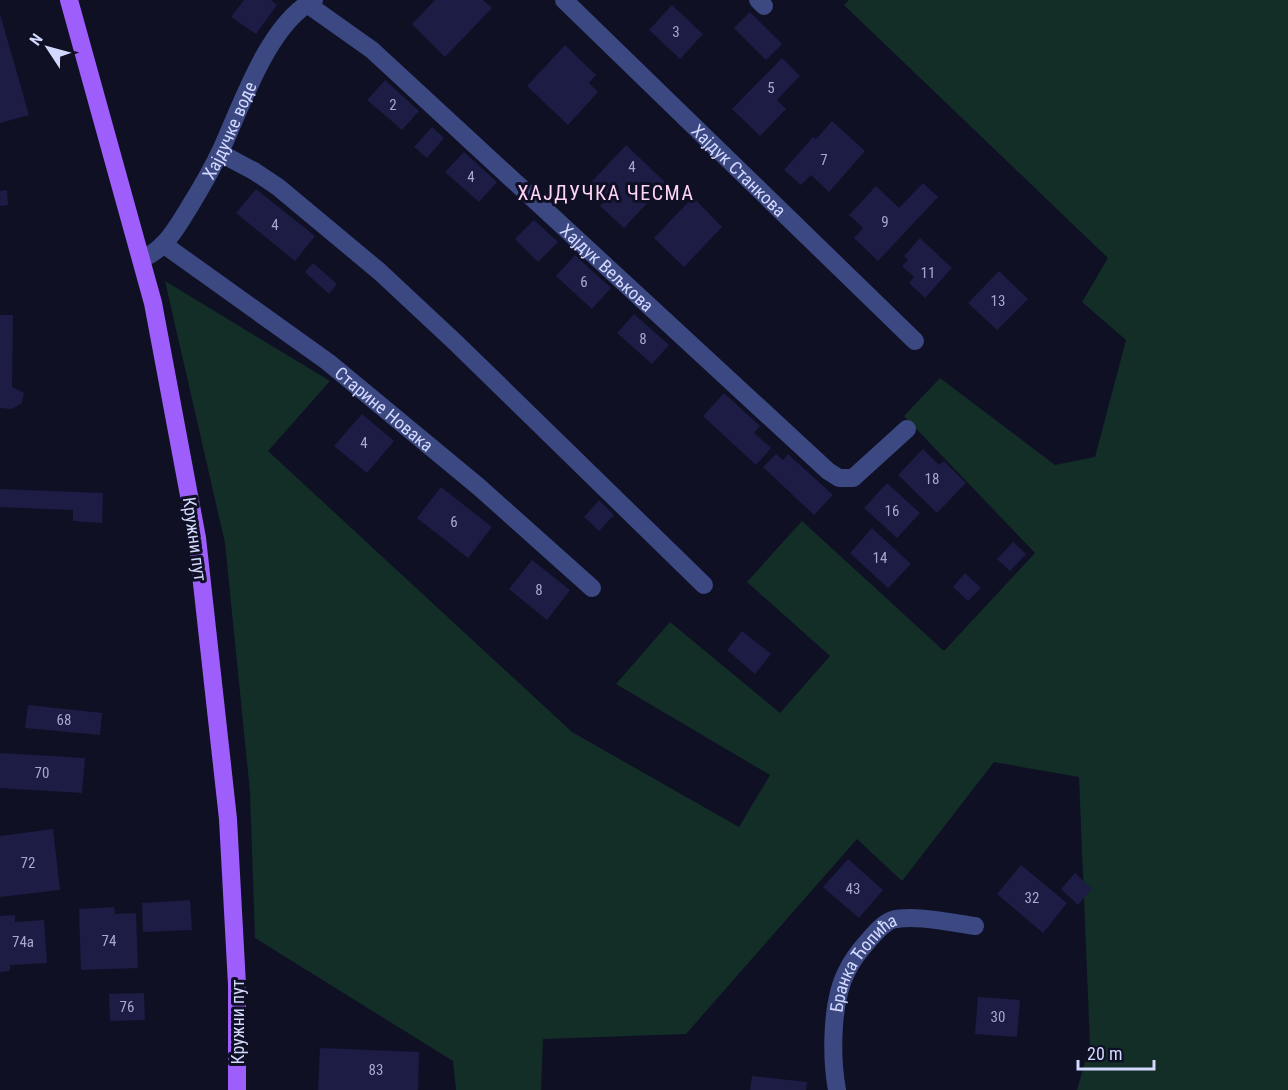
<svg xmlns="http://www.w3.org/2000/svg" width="1288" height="1090" viewBox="0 0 1288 1090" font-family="'Roboto Condensed',sans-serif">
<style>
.green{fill:#122e27}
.building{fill:#1c1c45}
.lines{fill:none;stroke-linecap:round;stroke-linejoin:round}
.minor{stroke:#3b4882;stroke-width:18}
.major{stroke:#9e5efb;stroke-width:18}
.labels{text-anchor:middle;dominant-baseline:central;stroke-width:6;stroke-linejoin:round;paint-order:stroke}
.number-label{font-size:15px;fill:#a5a9d0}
.street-label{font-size:18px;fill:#d3d8fe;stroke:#0f1024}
.neighbourhood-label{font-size:20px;letter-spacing:1.5px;fill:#fed5f8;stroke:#0f1024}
</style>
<rect width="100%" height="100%" fill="#0f1024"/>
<path class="green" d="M 849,0 L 1288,0 L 1288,1090 L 1077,1090 L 1090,1045 L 1079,777 L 994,762 L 902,881 L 857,839 L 686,1034 L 543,1039 L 541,1090 L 456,1090 L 453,1061 L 255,938 L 250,792 L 225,543 L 165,281 L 330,381 L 268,451 L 572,732 L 739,827 L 770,775 L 616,684 L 670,622 L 780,713 L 830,656 L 747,582 L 802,521 L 944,651 L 1035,553 L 904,416 L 940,378 L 1055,465 L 1095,457 L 1126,340 L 1082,302 L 1108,258 L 844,5 Z"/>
<path class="building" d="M 244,0 L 271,0 L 277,5 L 256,34 L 231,17 Z
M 435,0 L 483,0 L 492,8 L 445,57 L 412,24 Z
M 672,5 L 703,34 L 680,59 L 649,30 Z
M 750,12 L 782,44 L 766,60 L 734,28 Z
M 0,14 L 29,115 L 0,123 Z
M 565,45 L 596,75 L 589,83 L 598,92 L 568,125 L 527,86 Z
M 782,58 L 800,76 L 777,100 L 786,109 L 760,136 L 732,109 Z
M 385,80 L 419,111 L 402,130 L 367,100 Z
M 832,121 L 865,151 L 829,192 L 811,175 L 801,185 L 784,170 L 813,137 L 816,139 Z
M 432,127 L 444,138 L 427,158 L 414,147 Z
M 626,145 L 666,183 L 624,228 L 600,206 L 604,202 L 587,187 Z
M 464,152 L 497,182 L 479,202 L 445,172 Z
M 923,183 L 938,197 L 878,261 L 854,238 L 863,228 L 849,215 L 876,186 L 899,208 Z
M 256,189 L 315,236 L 295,261 L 236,213 Z
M 7,190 L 8,205 L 0,206 L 0,191 Z
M 693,197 L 722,227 L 684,267 L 654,238 Z
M 534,220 L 558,242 L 538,262 L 515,239 Z
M 920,238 L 952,268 L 925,298 L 909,283 L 914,277 L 902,266 L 908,260 L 904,256 Z
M 575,255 L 611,288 L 592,309 L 556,276 Z
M 313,263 L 337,284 L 329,294 L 305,272 Z
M 999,271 L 1028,299 L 997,330 L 968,303 Z
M 634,314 L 669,345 L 652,364 L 617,333 Z
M 0,315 L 13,315 L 12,387 L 24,393 L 22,403 L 12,409 L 0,408 Z
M 724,393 L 760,426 L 754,433 L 771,448 L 756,465 L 703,416 Z
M 362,414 L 394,441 L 367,473 L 334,446 Z
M 923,449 L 939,465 L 944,461 L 966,483 L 937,513 L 898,475 Z
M 776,454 L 783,460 L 788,454 L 833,495 L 814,515 L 763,467 Z
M 887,483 L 920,513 L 897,538 L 864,508 Z
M 441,487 L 492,527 L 468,558 L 417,518 Z
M 0,489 L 103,493 L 102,523 L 73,521 L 73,510 L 0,507 Z
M 599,500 L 614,515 L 599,531 L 584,517 Z
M 872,528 L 911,564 L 888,588 L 850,553 Z
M 1013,542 L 1026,554 L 1010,571 L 997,559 Z
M 532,560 L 570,590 L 547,620 L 509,589 Z
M 965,573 L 981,588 L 968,601 L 953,587 Z
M 742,631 L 771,654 L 755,674 L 727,650 Z
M 28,705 L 102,713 L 100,735 L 25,728 Z
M 0,753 L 85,758 L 82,793 L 0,788 Z
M 53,829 L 60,890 L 0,897 L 0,836 Z
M 848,859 L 883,890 L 859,918 L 823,887 Z
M 1021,865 L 1067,903 L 1043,933 L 997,894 Z
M 1075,873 L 1092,889 L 1078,905 L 1061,889 Z
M 190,900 L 192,930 L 143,932 L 142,903 Z
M 114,907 L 115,914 L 136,913 L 138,968 L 81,970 L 79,909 Z
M 15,915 L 15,922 L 44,920 L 47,963 L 10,965 L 10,971 L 0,972 L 0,916 Z
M 144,993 L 145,1020 L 110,1021 L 109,994 Z
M 978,997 L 1020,1000 L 1017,1037 L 975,1034 Z
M 320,1048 L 419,1052 L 418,1090 L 318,1090 Z
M 752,1076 L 807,1082 L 806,1090 L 750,1090 Z"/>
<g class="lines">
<g class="minor">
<path id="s1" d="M 564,0 L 915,341"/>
<path d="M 758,0 L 764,6"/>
<path id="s2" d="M 307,4 L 372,50 L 828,471 L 839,478 L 853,478 L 907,429"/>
<path d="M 220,153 L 254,171 L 278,187 L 380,272 L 456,343 L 704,585"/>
<path id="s3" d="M 163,244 L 328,362 L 479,487 L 592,588"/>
<path id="s4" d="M 141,259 C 164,251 178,226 190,206 C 201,188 212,169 221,150 C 242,105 268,24 314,0"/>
<path id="s5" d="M 837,1090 C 831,1057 831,1001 847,971 C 852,960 860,950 868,941 C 875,933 882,924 892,920 C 912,914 953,923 975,926"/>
</g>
<path class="major" d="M 69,0 L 153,303 L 197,538 L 228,819 L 237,985 L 237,1090"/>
</g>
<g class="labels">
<g class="number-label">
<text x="676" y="32">3</text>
<text x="771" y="88">5</text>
<text x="393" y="105">2</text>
<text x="824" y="160">7</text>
<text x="632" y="167">4</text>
<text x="471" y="177">4</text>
<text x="885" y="222">9</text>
<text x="275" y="225">4</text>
<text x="928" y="273">11</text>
<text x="584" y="282">6</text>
<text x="998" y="301">13</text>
<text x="643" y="339">8</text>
<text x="364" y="443">4</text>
<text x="932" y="479">18</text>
<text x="892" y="511">16</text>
<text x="454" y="522">6</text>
<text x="880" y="558">14</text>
<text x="539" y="590">8</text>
<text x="64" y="720">68</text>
<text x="42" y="773">70</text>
<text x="28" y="863">72</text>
<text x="853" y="889">43</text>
<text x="1032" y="898">32</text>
<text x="109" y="941">74</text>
<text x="23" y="942">74a</text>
<text x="127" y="1007">76</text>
<text x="998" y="1017">30</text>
<text x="376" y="1070">83</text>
</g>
<g class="street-label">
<text stroke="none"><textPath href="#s4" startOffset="159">Хајдучке воде</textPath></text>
<text stroke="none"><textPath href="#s1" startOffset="244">Хајдук Станкова</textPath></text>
<text stroke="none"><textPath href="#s2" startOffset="400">Хајдук Вељкова</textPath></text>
<text stroke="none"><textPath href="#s3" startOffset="276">Старине Новака</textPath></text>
<text transform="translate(195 539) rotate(82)">Кружни пут</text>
<text stroke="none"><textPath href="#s5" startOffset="136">Бранка Ћопића</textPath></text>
<text transform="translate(237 1022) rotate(-90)">Кружни пут</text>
</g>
<g class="neighbourhood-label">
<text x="606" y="193">ХАЈДУЧКА ЧЕСМА</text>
</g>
</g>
<g transform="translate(48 48) rotate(306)" stroke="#0f1024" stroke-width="4.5" paint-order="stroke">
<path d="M0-4.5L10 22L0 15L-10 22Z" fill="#d3d8fe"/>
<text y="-9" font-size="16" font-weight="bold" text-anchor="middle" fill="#d3d8fe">N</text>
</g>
<path d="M1078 1060v9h76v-9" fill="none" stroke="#d3d8fe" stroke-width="3"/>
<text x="1087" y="1060" font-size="18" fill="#d3d8fe" stroke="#0f1024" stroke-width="4.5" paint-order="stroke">20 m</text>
</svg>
